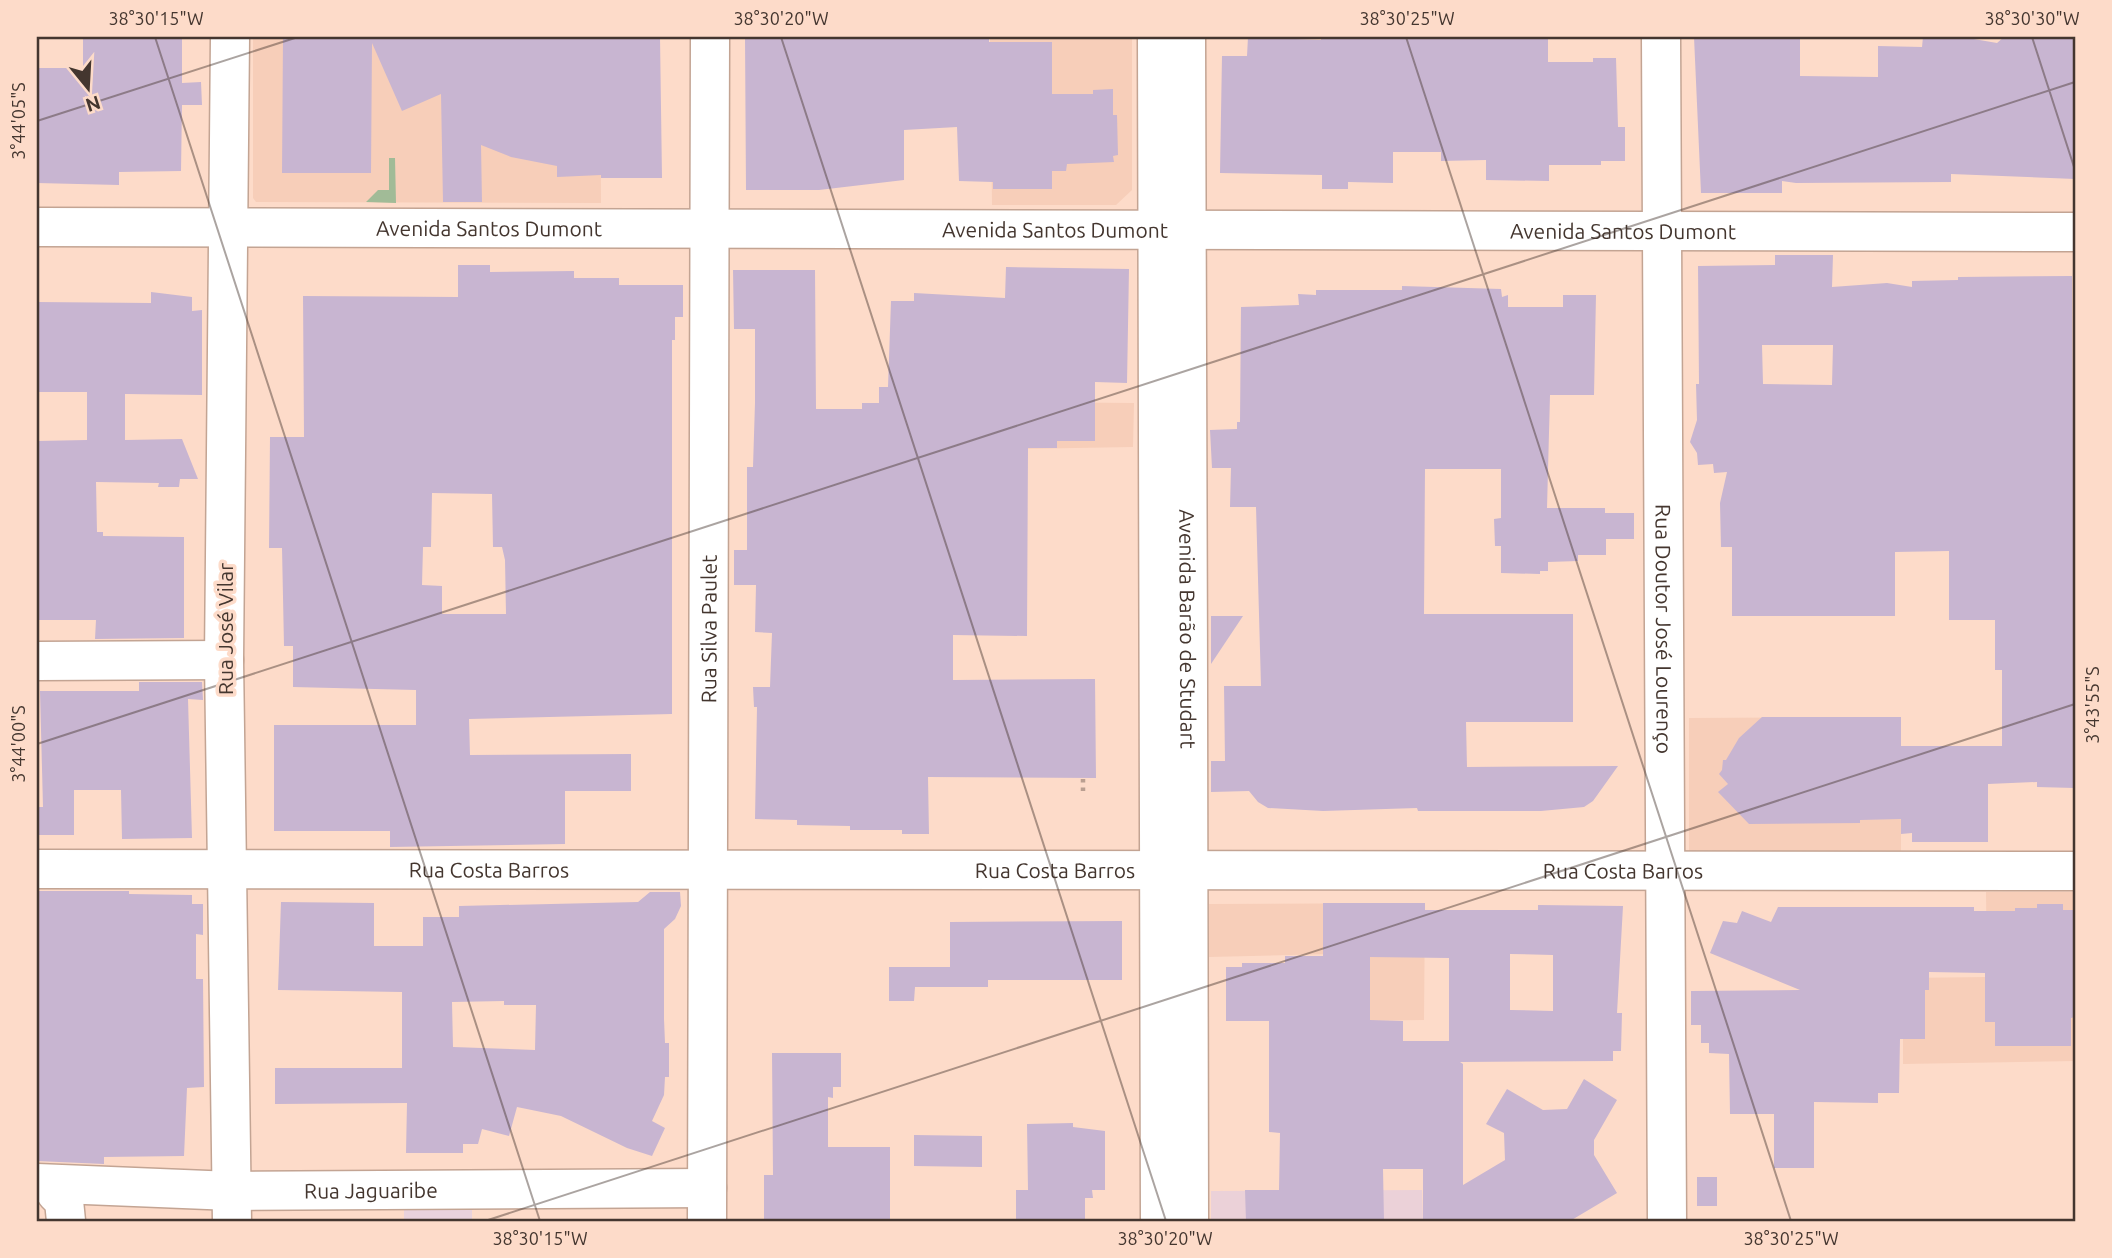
<svg xmlns="http://www.w3.org/2000/svg" width="2112" height="1258" viewBox="0 0 2112 1258" font-family="Ubuntu,sans-serif">
<style>
.built{fill:#f7ceb9}
.education{fill:#e9d2dd}
.medical{fill:#ebd1d8}
.green{fill:#a1bb97}
.building{fill:#c8b5d1;fill-rule:evenodd}
.lines{fill:none;stroke-linecap:round;stroke-linejoin:round}
.minor-casing{stroke:#c3a493;stroke-width:41}
.major-casing{stroke:#c3a493;stroke-width:41}
.path{stroke:#ba9f91;stroke-width:4.5;stroke-dasharray:3.5 5;stroke-linecap:butt}
.minor{stroke:#fff;stroke-width:38}
.major{stroke:#fff;stroke-width:38}
.ticks{fill:none;stroke:#44362f;stroke-width:2;stroke-opacity:0.45}
.labels{text-anchor:middle;dominant-baseline:central;stroke-width:7;stroke-linejoin:round;paint-order:stroke}
.street-label{font-size:21px;fill:#44362f;stroke:#fddbc9}
.neatline{fill:none;stroke:#44362f;stroke-width:2.5}
.ticks-label{font-size:18px;text-anchor:middle;fill:#44362f}
</style>
<rect width="100%" height="100%" fill="#fddbc9"/>
<path class="built" d="M 253,37 L 600,37 L 601,203 L 256,202 L 253,198 Z
M 990,37 L 1132,37 L 1132,190 L 1116,205 L 992,205 Z
M 1017,402 L 1134,403 L 1133,447 L 1017,449 Z
M 1901,717 L 1901,852 L 1689,854 L 1689,718 Z
M 1986,892 L 2075,892 L 2075,1061 L 1903,1064 L 1903,978 L 1987,977 Z
M 1425,903 L 1424,1020 L 1345,1021 L 1370,997 L 1370,953 L 1209,957 L 1209,904 Z"/>
<path class="education" d="M 404,1204 L 472,1204 L 472,1221 L 404,1221 Z"/>
<path class="medical" d="M 1422,1190 L 1423,1221 L 1211,1221 L 1211,1191 Z"/>
<path class="green" d="M 389,158 L 395,158 L 396,203 L 366,202 L 378,190 L 389,190 Z"/>
<path class="building" d="M 83,37 L 182,37 L 182,83 L 201,82 L 202,105 L 182,105 L 181,171 L 119,172 L 119,185 L 37,183 L 37,68 L 83,68 Z
M 283,37 L 660,37 L 662,178 L 601,178 L 601,175 L 557,177 L 557,166 L 511,157 L 481,145 L 482,202 L 443,202 L 441,94 L 402,111 L 372,43 L 371,173 L 282,173 Z
M 745,37 L 989,37 L 989,42 L 1052,42 L 1052,94 L 1093,94 L 1093,90 L 1113,89 L 1113,115 L 1117,115 L 1118,155 L 1113,156 L 1114,162 L 1067,164 L 1066,171 L 1052,171 L 1052,189 L 993,189 L 993,182 L 959,181 L 957,127 L 904,130 L 904,180 L 819,190 L 746,190 Z
M 1248,37 L 1321,40 L 1321,37 L 1548,37 L 1548,62 L 1593,62 L 1593,58 L 1616,58 L 1618,127 L 1625,127 L 1625,161 L 1601,161 L 1601,165 L 1549,165 L 1549,181 L 1486,180 L 1486,160 L 1441,161 L 1441,152 L 1393,152 L 1393,183 L 1348,182 L 1348,189 L 1322,189 L 1322,175 L 1220,173 L 1222,56 L 1247,56 Z
M 1694,37 L 1800,37 L 1800,76 L 1878,77 L 1878,46 L 1922,47 L 1923,37 L 1962,37 L 1997,43 L 2004,37 L 2075,37 L 2075,179 L 1951,174 L 1951,182 L 1796,183 L 1782,181 L 1782,193 L 1701,193 Z
M 1775,255 L 1833,255 L 1832,287 L 1887,283 L 1912,287 L 1912,281 L 1958,280 L 1958,277 L 2072,276 L 2075,788 L 2037,787 L 2037,782 L 1988,784 L 1988,842 L 1912,842 L 1912,833 L 1901,834 L 1901,819 L 1860,820 L 1860,823 L 1749,824 L 1718,792 L 1728,784 L 1719,774 L 1722,770 L 1723,760 L 1726,760 L 1739,738 L 1762,717 L 1901,717 L 1901,746 L 2002,746 L 2002,670 L 1995,670 L 1995,620 L 1949,620 L 1949,551 L 1895,552 L 1895,616 L 1732,616 L 1732,547 L 1721,547 L 1720,503 L 1727,472 L 1714,473 L 1713,464 L 1698,465 L 1697,453 L 1690,442 L 1697,420 L 1696,384 L 1699,384 L 1698,266 L 1775,265 ZM 1762,345 L 1833,345 L 1832,385 L 1763,384 Z
M 458,265 L 490,265 L 490,272 L 574,271 L 574,278 L 619,278 L 619,285 L 683,285 L 683,317 L 675,317 L 675,340 L 672,340 L 672,714 L 469,719 L 470,755 L 631,754 L 631,791 L 565,791 L 565,844 L 390,847 L 390,831 L 274,831 L 274,725 L 416,725 L 416,690 L 293,687 L 293,646 L 284,646 L 282,548 L 269,548 L 270,437 L 304,437 L 303,296 L 458,297 ZM 432,493 L 492,494 L 493,547 L 502,547 L 505,560 L 506,614 L 442,614 L 442,586 L 422,585 L 423,547 L 431,547 Z
M 1006,267 L 1129,269 L 1127,383 L 1095,382 L 1095,441 L 1057,441 L 1057,448 L 1028,448 L 1027,636 L 953,635 L 953,680 L 1095,679 L 1096,778 L 928,777 L 929,834 L 902,834 L 902,830 L 850,830 L 850,826 L 797,825 L 797,820 L 755,819 L 757,707 L 754,707 L 753,687 L 770,687 L 772,633 L 755,632 L 756,585 L 734,585 L 734,550 L 747,550 L 747,467 L 753,467 L 755,403 L 755,329 L 734,329 L 733,270 L 815,270 L 816,409 L 862,409 L 862,403 L 879,403 L 879,387 L 888,387 L 891,301 L 914,301 L 914,293 L 1005,298 Z
M 1402,286 L 1501,289 L 1502,297 L 1508,295 L 1508,307 L 1563,307 L 1563,295 L 1596,295 L 1594,395 L 1550,395 L 1547,508 L 1605,508 L 1605,513 L 1634,513 L 1634,539 L 1606,539 L 1606,555 L 1578,555 L 1578,561 L 1548,562 L 1548,571 L 1540,571 L 1540,574 L 1501,573 L 1501,546 L 1495,546 L 1494,519 L 1501,518 L 1501,469 L 1425,469 L 1424,614 L 1573,614 L 1573,722 L 1466,722 L 1467,767 L 1618,766 L 1593,801 L 1584,807 L 1541,811 L 1418,811 L 1417,808 L 1323,811 L 1268,808 L 1258,802 L 1249,791 L 1211,792 L 1211,761 L 1225,761 L 1224,686 L 1261,686 L 1256,507 L 1230,507 L 1231,468 L 1212,468 L 1210,430 L 1237,429 L 1237,422 L 1240,422 L 1241,307 L 1299,305 L 1298,294 L 1316,295 L 1316,290 L 1402,290 Z
M 151,292 L 192,297 L 192,311 L 202,310 L 202,395 L 125,394 L 125,440 L 182,439 L 198,479 L 180,479 L 179,487 L 158,487 L 159,483 L 96,482 L 97,532 L 103,532 L 103,536 L 184,537 L 184,638 L 95,639 L 96,620 L 37,620 L 37,441 L 87,440 L 87,392 L 37,392 L 37,302 L 151,303 Z
M 1211,616 L 1243,616 L 1211,664 Z
M 139,682 L 202,682 L 203,700 L 188,699 L 192,838 L 122,839 L 121,790 L 74,790 L 74,835 L 37,835 L 37,807 L 43,807 L 40,691 L 139,691 Z
M 37,891 L 129,891 L 129,894 L 192,895 L 192,904 L 203,904 L 203,935 L 196,934 L 196,979 L 203,979 L 204,1087 L 187,1088 L 184,1156 L 104,1157 L 104,1164 L 37,1161 Z
M 650,892 L 680,892 L 681,906 L 675,919 L 664,929 L 664,1019 L 665,1043 L 669,1043 L 669,1077 L 665,1077 L 664,1095 L 652,1121 L 665,1128 L 652,1156 L 627,1148 L 561,1116 L 517,1107 L 509,1136 L 482,1129 L 478,1144 L 463,1144 L 463,1153 L 406,1153 L 407,1103 L 275,1104 L 275,1068 L 402,1068 L 402,992 L 278,990 L 281,902 L 374,903 L 374,946 L 423,946 L 423,917 L 459,917 L 459,906 L 638,902 ZM 504,1001 L 504,1005 L 536,1005 L 535,1050 L 453,1047 L 452,1002 Z
M 1323,903 L 1425,903 L 1425,910 L 1538,910 L 1538,905 L 1623,906 L 1617,1013 L 1622,1013 L 1621,1051 L 1613,1051 L 1613,1061 L 1460,1062 L 1463,1064 L 1463,1185 L 1505,1160 L 1504,1133 L 1486,1124 L 1507,1089 L 1543,1110 L 1567,1109 L 1584,1079 L 1617,1100 L 1594,1140 L 1594,1155 L 1617,1193 L 1570,1221 L 1423,1221 L 1423,1169 L 1383,1169 L 1384,1221 L 1246,1221 L 1245,1190 L 1279,1190 L 1280,1133 L 1269,1132 L 1269,1021 L 1226,1021 L 1226,967 L 1242,967 L 1242,963 L 1285,963 L 1285,956 L 1323,956 ZM 1510,954 L 1553,955 L 1553,1011 L 1510,1010 ZM 1370,957 L 1449,958 L 1449,1041 L 1403,1041 L 1403,1021 L 1370,1020 Z
M 2037,904 L 2063,904 L 2063,910 L 2075,910 L 2075,1017 L 2071,1018 L 2071,1046 L 1995,1046 L 1995,1022 L 1985,1022 L 1985,973 L 1929,972 L 1929,990 L 1925,990 L 1925,1039 L 1900,1039 L 1899,1093 L 1878,1093 L 1878,1103 L 1814,1102 L 1814,1168 L 1774,1168 L 1774,1114 L 1730,1114 L 1729,1054 L 1709,1053 L 1709,1043 L 1701,1043 L 1701,1025 L 1691,1025 L 1691,991 L 1800,990 L 1710,953 L 1723,921 L 1737,923 L 1742,911 L 1771,922 L 1778,907 L 1974,907 L 1974,911 L 2015,911 L 2015,908 L 2037,908 Z
M 1122,921 L 1122,980 L 988,980 L 988,987 L 915,987 L 914,1001 L 889,1001 L 889,967 L 950,967 L 950,922 Z
M 772,1053 L 841,1053 L 841,1087 L 833,1087 L 833,1098 L 828,1097 L 828,1147 L 890,1147 L 890,1221 L 764,1221 L 764,1175 L 773,1175 Z
M 1073,1123 L 1073,1127 L 1105,1131 L 1105,1190 L 1092,1190 L 1093,1198 L 1085,1198 L 1085,1221 L 1016,1221 L 1016,1190 L 1028,1190 L 1027,1124 Z
M 914,1135 L 982,1136 L 982,1167 L 914,1166 Z
M 1697,1177 L 1717,1177 L 1717,1206 L 1697,1206 Z"/>
<g class="lines">
<g class="minor-casing">
<g id="minor">
<path d="M 230,37 L 224,660 L 232,1221"/>
<path id="s1" d="M 1661,37 L 1667,1221"/>
<path d="M 37,661 L 224,660"/>
<path id="s2" d="M 37,869 L 2075,871"/>
<path id="s3" d="M 37,1183 L 232,1191 L 707,1188"/>
<path d="M 56,1193 L 64,1201 L 66,1221"/>
<path id="s4" d="M 707,1221 L 710,37"/>
</g>
</g>
<g class="major-casing">
<g id="major">
<path d="M 1157,37 L 1160,1221"/>
<path id="s5" d="M 1186,37 C 1185,432 1191,826 1189,1221"/>
<path id="s6" d="M 37,227 L 2075,232"/>
</g>
</g>
<path class="path" d="M 1083,791 L 1083,778"/>
<use href="#minor" class="minor"/>
<use href="#major" class="major"/>
</g>
<path class="ticks" d="M 155,37 L 540,1221M 781,37 L 1166,1221M 1406,37 L 1791,1221M 2032,37 L 2075,170M 37,121 L 298,37M 37,744 L 2075,82M 485,1221 L 2075,704"/>
<g class="labels">
<g class="street-label">
<text stroke="none"><textPath href="#s6" startOffset="452">Avenida Santos Dumont</textPath></text>
<text stroke="none"><textPath href="#s6" startOffset="1018">Avenida Santos Dumont</textPath></text>
<text stroke="none"><textPath href="#s6" startOffset="1586">Avenida Santos Dumont</textPath></text>
<text transform="translate(225 629) rotate(-90)">Rua José Vilar</text>
<text stroke="none"><textPath href="#s4" startOffset="592">Rua Silva Paulet</textPath></text>
<text stroke="none"><textPath href="#s5" startOffset="592">Avenida Barão de Studart</textPath></text>
<text stroke="none"><textPath href="#s1" startOffset="592">Rua Doutor José Lourenço</textPath></text>
<text stroke="none"><textPath href="#s2" startOffset="452">Rua Costa Barros</textPath></text>
<text stroke="none"><textPath href="#s2" startOffset="1018">Rua Costa Barros</textPath></text>
<text stroke="none"><textPath href="#s2" startOffset="1586">Rua Costa Barros</textPath></text>
<text stroke="none"><textPath href="#s3" startOffset="334">Rua Jaguaribe</textPath></text>
</g>
</g>
<rect width="2112" height="1258" fill="none" stroke="#fddbc9" stroke-width="77"/>
<g transform="translate(88 88) rotate(162)" stroke="#fddbc9" stroke-width="5" paint-order="stroke">
<path d="M0-5L12 26L0 18L-12 26Z" fill="#44362f"/>
<text y="-10" font-size="19" font-weight="bold" text-anchor="middle" fill="#44362f">N</text>
</g>
<rect x="38" y="38" width="2036" height="1182" class="neatline"/>
<g class="ticks-label">
<text x="156" y="25">38°30'15"W</text>
<text x="781" y="25">38°30'20"W</text>
<text x="1407" y="25">38°30'25"W</text>
<text x="2032" y="25">38°30'30"W</text>
<text transform="translate(19 121) rotate(-90)" y="6">3°44'05"S</text>
<text transform="translate(2093 705) rotate(-90)" y="6">3°43'55"S</text>
<text transform="translate(19 744) rotate(-90)" y="6">3°44'00"S</text>
<text x="540" y="1245">38°30'15"W</text>
<text x="1165" y="1245">38°30'20"W</text>
<text x="1791" y="1245">38°30'25"W</text>
</g>
</svg>
